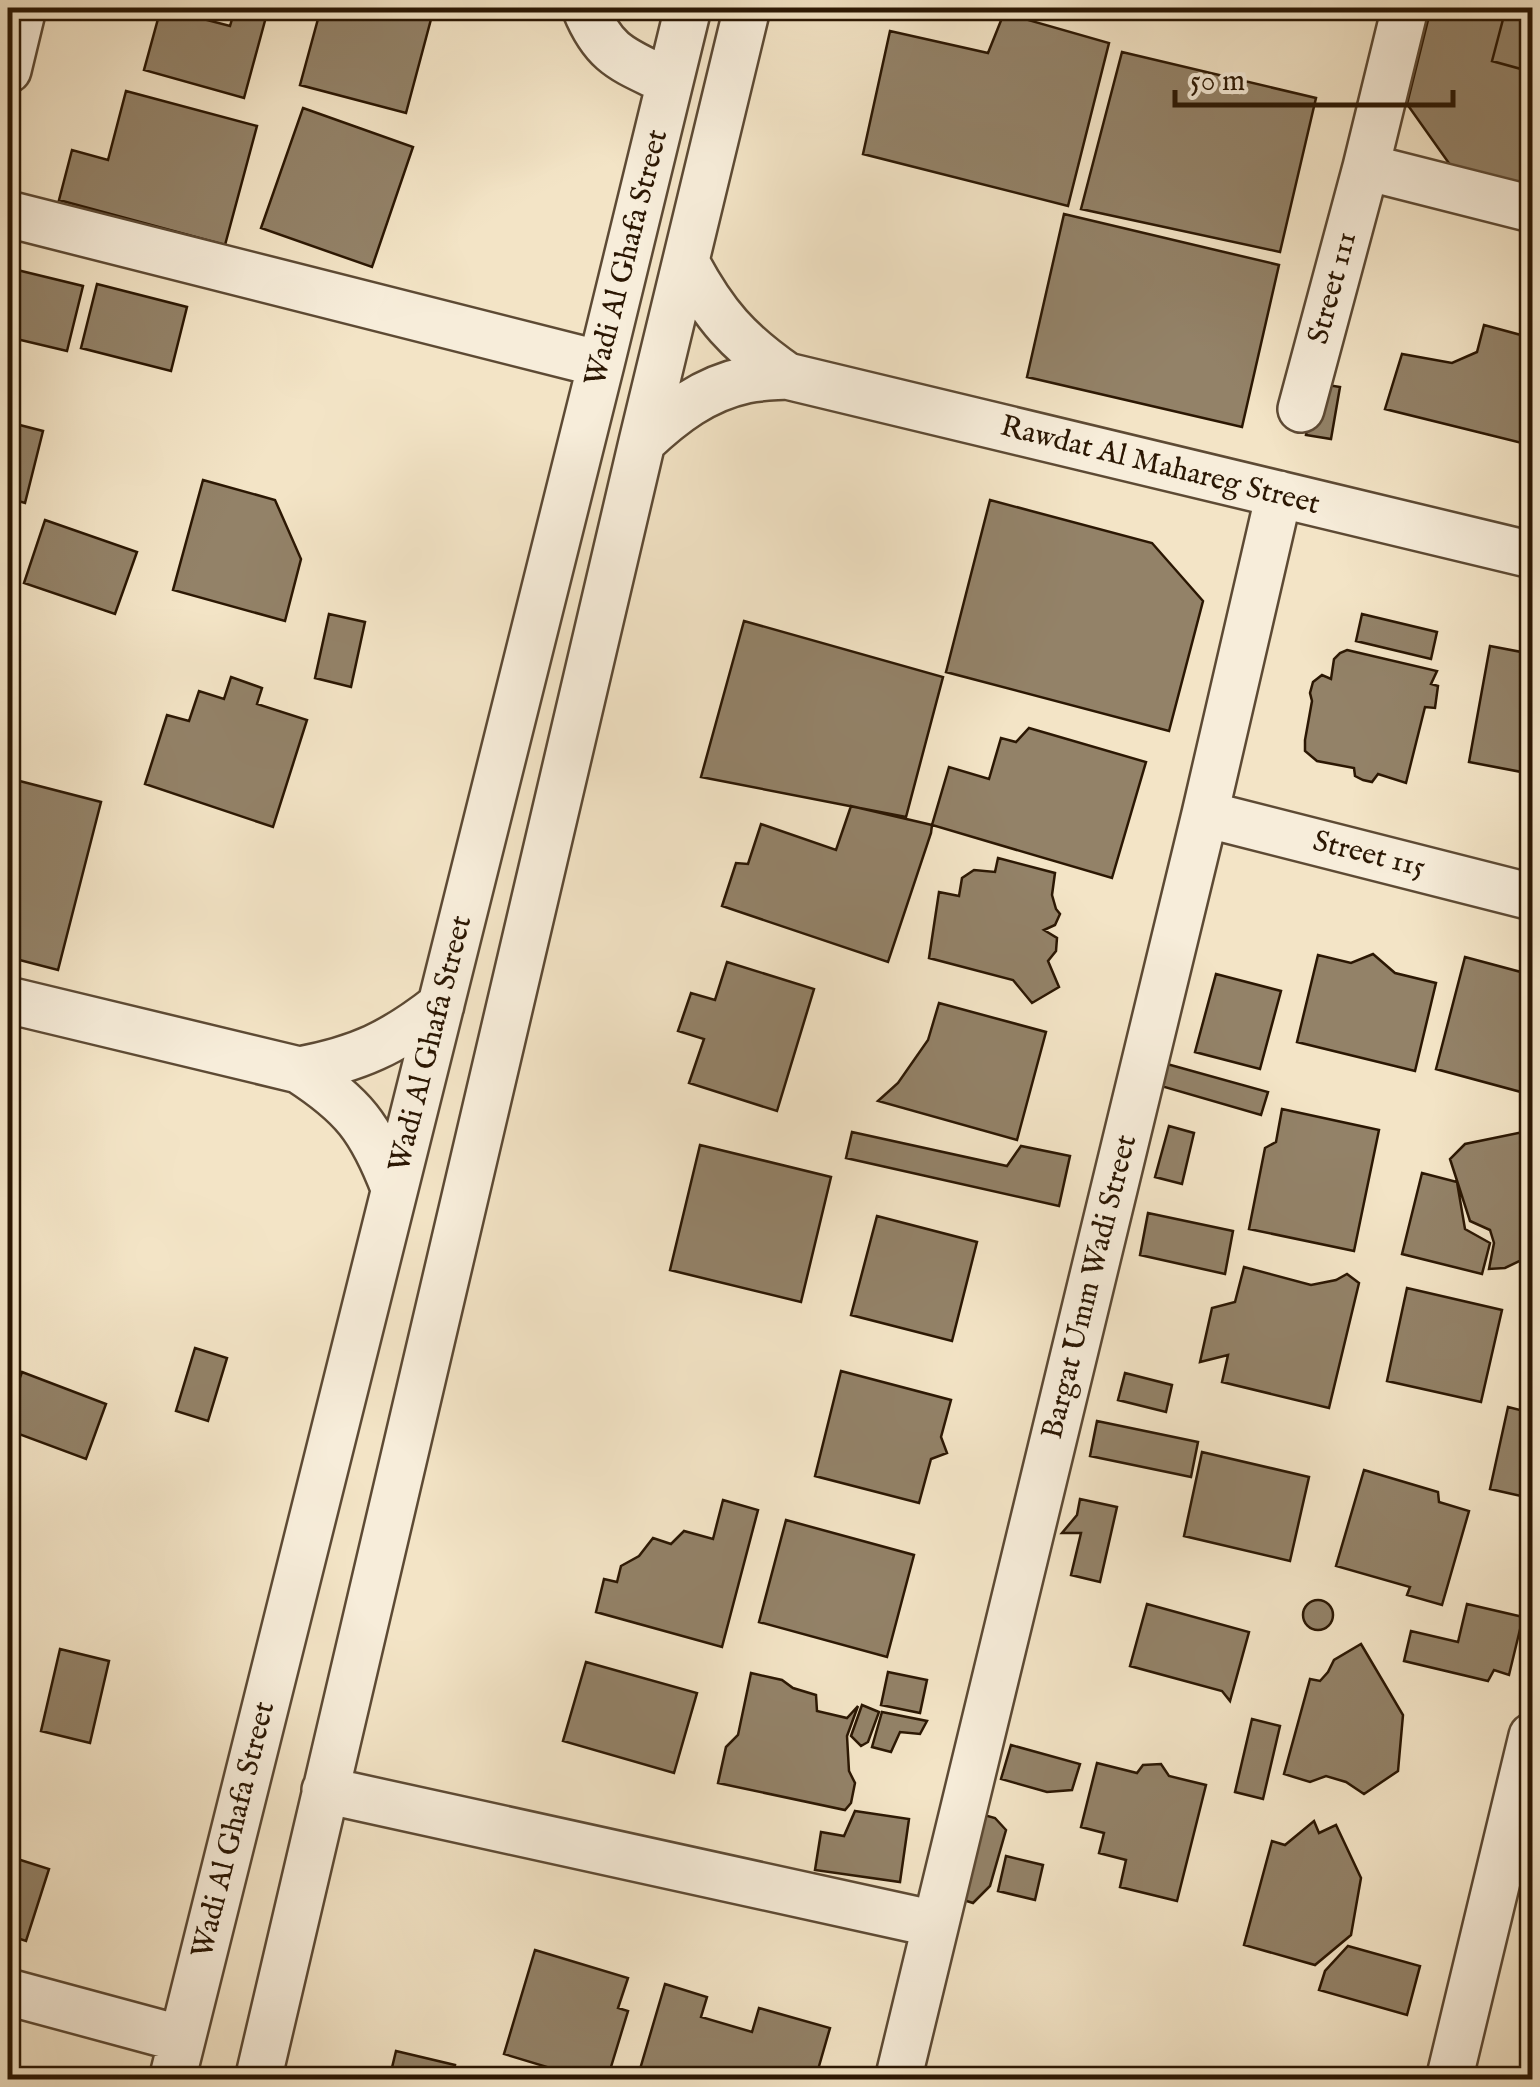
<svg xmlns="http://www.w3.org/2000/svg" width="1540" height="2087" viewBox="0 0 1540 2087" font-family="'IM FELL English',serif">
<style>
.building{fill:#938268;stroke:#2b1703;stroke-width:2.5}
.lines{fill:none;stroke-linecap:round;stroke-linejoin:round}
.minor-casing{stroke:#5d4a34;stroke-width:50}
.minor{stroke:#f7edda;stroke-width:45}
.labels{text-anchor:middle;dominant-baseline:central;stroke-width:8;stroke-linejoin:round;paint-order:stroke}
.street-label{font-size:30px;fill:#2b1703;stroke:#f7edda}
</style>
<rect width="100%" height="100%" fill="#f3e4c6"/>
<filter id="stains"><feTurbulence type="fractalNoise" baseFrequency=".002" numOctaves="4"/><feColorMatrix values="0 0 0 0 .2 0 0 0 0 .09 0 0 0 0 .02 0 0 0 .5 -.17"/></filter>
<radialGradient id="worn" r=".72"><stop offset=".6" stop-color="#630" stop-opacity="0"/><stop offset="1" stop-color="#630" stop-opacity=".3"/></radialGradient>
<path class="building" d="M 161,8 L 230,26 L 235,9 L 266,17 L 244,98 L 144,70 Z
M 321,8 L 434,8 L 406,113 L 300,85 Z
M 1431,8 L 1532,8 L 1532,189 L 1453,169 L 1407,104 Z
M 1506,8 L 1532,8 L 1532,72 L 1492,61 Z
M 1004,13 L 1109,43 L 1068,206 L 863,154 L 890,31 L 988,53 Z
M 1122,52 L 1316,98 L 1280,252 L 1081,209 Z
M 126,91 L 257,126 L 225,245 L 59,200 L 72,150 L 108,160 Z
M 303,108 L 413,147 L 372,267 L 261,228 Z
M 1064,214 L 1279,265 L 1242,427 L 1027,377 Z
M 9,268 L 83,286 L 67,351 L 8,337 Z
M 97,284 L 187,307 L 171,371 L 81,348 Z
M 1484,325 L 1532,338 L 1532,403 L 1522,443 L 1385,409 L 1402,354 L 1452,363 L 1477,352 Z
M 1315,383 L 1340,387 L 1331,439 L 1306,435 Z
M 8,422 L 43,431 L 25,503 L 8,498 Z
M 203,480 L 275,500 L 301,559 L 285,621 L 173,590 Z
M 990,500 L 1152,543 L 1203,601 L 1169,731 L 946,672 Z
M 45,520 L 137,552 L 115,614 L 24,583 Z
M 329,614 L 365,622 L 351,687 L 315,678 Z
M 1362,614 L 1437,632 L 1431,659 L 1356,641 Z
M 744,621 L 943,677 L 906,817 L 701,777 Z
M 1490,646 L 1532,654 L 1532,774 L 1469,762 Z
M 1347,650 L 1437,671 L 1431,684 L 1438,686 L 1435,708 L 1425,707 L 1406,783 L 1378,774 L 1372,782 L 1363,780 L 1355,776 L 1354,768 L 1317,761 L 1305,751 L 1305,740 L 1312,701 L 1310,693 L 1313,682 L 1322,675 L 1331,679 L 1334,659 L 1340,653 Z
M 231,677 L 262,688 L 257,704 L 307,720 L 273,827 L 145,784 L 167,715 L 189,721 L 199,691 L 224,699 Z
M 1029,728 L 1146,762 L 1112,878 L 932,825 L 949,767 L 989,779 L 1001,738 L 1016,742 Z
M 8,778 L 101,802 L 58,970 L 8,957 Z
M 851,806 L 932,825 L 931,833 L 888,962 L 722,906 L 736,863 L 748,864 L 761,824 L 836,850 Z
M 998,858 L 1055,873 L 1052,895 L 1056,909 L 1060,914 L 1055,925 L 1044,930 L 1057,938 L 1056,951 L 1048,961 L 1059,987 L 1032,1003 L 1013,980 L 929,958 L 939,892 L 959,896 L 962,878 L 974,870 L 995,872 Z
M 1373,954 L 1395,973 L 1436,983 L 1415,1071 L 1297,1042 L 1318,955 L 1351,963 Z
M 1465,957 L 1532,975 L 1532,1095 L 1436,1069 Z
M 727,962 L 814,989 L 777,1111 L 689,1083 L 704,1039 L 678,1031 L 691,993 L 715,1000 Z
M 1216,974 L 1281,991 L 1260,1069 L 1195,1052 Z
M 939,1003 L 1046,1032 L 1017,1140 L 878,1101 L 898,1083 L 928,1040 Z
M 1167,1064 L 1268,1092 L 1261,1115 L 1161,1086 Z
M 1282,1109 L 1379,1130 L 1354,1251 L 1249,1229 L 1265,1148 L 1276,1142 Z
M 1169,1126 L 1194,1133 L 1182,1184 L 1155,1177 Z
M 852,1132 L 1007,1166 L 1021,1146 L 1070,1156 L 1059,1206 L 846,1158 Z
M 1523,1132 L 1532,1135 L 1532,1255 L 1505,1268 L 1489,1269 L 1494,1243 L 1490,1230 L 1470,1221 L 1450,1159 L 1465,1144 Z
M 700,1145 L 831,1177 L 801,1302 L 670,1270 Z
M 1422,1173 L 1457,1182 L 1465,1229 L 1490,1243 L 1482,1274 L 1402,1254 Z
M 1148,1213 L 1233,1231 L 1225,1274 L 1140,1255 Z
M 877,1216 L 977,1242 L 952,1341 L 851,1315 Z
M 1244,1267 L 1311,1285 L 1336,1280 L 1347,1274 L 1359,1283 L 1329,1408 L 1222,1382 L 1228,1355 L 1200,1362 L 1212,1308 L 1235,1302 Z
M 1407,1288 L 1502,1310 L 1481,1402 L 1387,1381 Z
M 195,1348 L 227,1358 L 208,1421 L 176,1411 Z
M 841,1371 L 951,1400 L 941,1437 L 947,1453 L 931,1459 L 919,1503 L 815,1476 Z
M 22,1372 L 106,1404 L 86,1459 L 8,1430 L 8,1410 Z
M 1125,1373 L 1172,1385 L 1166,1412 L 1118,1400 Z
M 1508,1407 L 1532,1413 L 1532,1446 L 1521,1496 L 1490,1489 Z
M 1097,1421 L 1198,1442 L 1191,1477 L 1090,1456 Z
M 1202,1452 L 1309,1477 L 1290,1561 L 1184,1536 Z
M 1364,1470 L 1438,1492 L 1439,1502 L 1469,1511 L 1442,1605 L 1407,1595 L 1410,1587 L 1336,1566 Z
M 1080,1499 L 1117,1507 L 1100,1582 L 1071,1575 L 1081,1533 L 1062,1533 L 1077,1515 Z
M 723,1500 L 758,1510 L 722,1647 L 596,1612 L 604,1579 L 617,1582 L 621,1566 L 639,1556 L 653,1538 L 671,1544 L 684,1531 L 713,1539 Z
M 786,1520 L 914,1555 L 887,1657 L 759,1622 Z
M1303 1615a15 15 0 1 1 30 0a15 15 0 1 1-30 0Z
M 1147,1604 L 1249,1632 L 1230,1701 L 1222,1691 L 1130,1666 Z
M 1467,1604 L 1523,1617 L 1509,1675 L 1494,1670 L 1488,1681 L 1404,1661 L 1411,1631 L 1458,1642 Z
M 1361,1644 L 1403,1715 L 1398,1771 L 1364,1794 L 1346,1782 L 1326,1776 L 1310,1782 L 1284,1774 L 1310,1679 L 1320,1681 L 1328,1672 L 1334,1660 Z
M 60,1649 L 109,1661 L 90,1743 L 41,1731 Z
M 586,1662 L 697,1693 L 674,1773 L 563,1741 Z
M 888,1672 L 927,1680 L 920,1713 L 881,1705 Z
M 751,1673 L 782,1680 L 793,1688 L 816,1695 L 817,1711 L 847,1718 L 858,1706 L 847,1736 L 849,1771 L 855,1783 L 851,1803 L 845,1810 L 718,1783 L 726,1747 L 738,1735 Z
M 862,1705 L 879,1712 L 868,1742 L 861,1746 L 851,1736 Z
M 882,1712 L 927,1721 L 920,1734 L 900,1732 L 891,1752 L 872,1747 Z
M 1252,1719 L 1280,1726 L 1263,1799 L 1235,1792 Z
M 1011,1745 L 1080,1764 L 1072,1790 L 1047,1792 L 1001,1779 Z
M 1097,1763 L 1137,1773 L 1143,1765 L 1161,1764 L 1169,1776 L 1206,1785 L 1177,1901 L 1120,1887 L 1126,1860 L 1099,1853 L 1104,1833 L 1081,1827 Z
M 855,1811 L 909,1819 L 900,1882 L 815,1870 L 821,1832 L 844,1836 Z
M 977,1813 L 995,1818 L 1006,1830 L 990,1886 L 973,1903 L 954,1897 Z
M 1314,1821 L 1319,1833 L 1336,1825 L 1361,1878 L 1351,1935 L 1315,1965 L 1244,1945 L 1272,1841 L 1285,1845 Z
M 8,1856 L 49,1869 L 26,1941 L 8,1935 Z
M 1006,1856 L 1043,1865 L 1035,1900 L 998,1891 Z
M 1348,1946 L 1420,1966 L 1407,2015 L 1319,1990 L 1325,1971 Z
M 535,1950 L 628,1978 L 618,2008 L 628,2011 L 607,2080 L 590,2080 L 504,2054 Z
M 665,1984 L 707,1997 L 701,2017 L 752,2032 L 759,2008 L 830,2028 L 815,2080 L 649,2080 L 638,2076 Z
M 396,2051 L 455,2065 L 452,2080 L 389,2080 Z"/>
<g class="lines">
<g class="minor-casing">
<path id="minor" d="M 585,8 C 605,57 625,60 669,82
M 8,70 L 23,8
M 1366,167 L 1532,209
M 8,214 L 601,364
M 686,262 C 714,315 738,342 787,376
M 1301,409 L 1366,167 L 1405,8
M 642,442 C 673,413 704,389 746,380 C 760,377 774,377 787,376 L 1532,555
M 1205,814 L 1532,897
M 8,1000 L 299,1070 C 353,1105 371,1128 394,1188
M 299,1070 C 358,1059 393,1043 441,1005
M 325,1790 L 935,1924
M 8,1992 L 182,2039
M 172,2080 L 601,364 L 688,8
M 258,2080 L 642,442 L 747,8
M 898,2080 L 1205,814 L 1279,494
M 1449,2080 L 1532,1736"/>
</g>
<use href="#minor" class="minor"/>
</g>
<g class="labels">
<g class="street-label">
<text transform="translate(627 258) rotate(-76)">Wadi Al Ghafa Street</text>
<text transform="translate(1333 288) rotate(-75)">Street 111</text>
<text transform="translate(1160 466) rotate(14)">Rawdat Al Mahareg Street</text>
<text transform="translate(1369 855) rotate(14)">Street 115</text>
<text transform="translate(431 1044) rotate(-76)">Wadi Al Ghafa Street</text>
<text transform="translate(1090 1287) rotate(-76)">Bargat Umm Wadi Street</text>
<text transform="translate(234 1830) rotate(-76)">Wadi Al Ghafa Street</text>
</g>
</g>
<rect width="1540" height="2087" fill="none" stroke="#f3e4c6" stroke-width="40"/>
<rect x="10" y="10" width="1520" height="2067" fill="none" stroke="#2b1703" stroke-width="5"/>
<rect x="20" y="20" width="1500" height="2047" fill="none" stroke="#2b1703" stroke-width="2.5"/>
<path d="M1175 90v15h278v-15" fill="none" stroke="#2b1703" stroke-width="5"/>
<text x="1190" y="90" font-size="30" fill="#2b1703" stroke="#f7edda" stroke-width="8" paint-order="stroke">50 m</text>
<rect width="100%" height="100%" filter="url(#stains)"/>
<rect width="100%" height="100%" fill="url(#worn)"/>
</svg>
